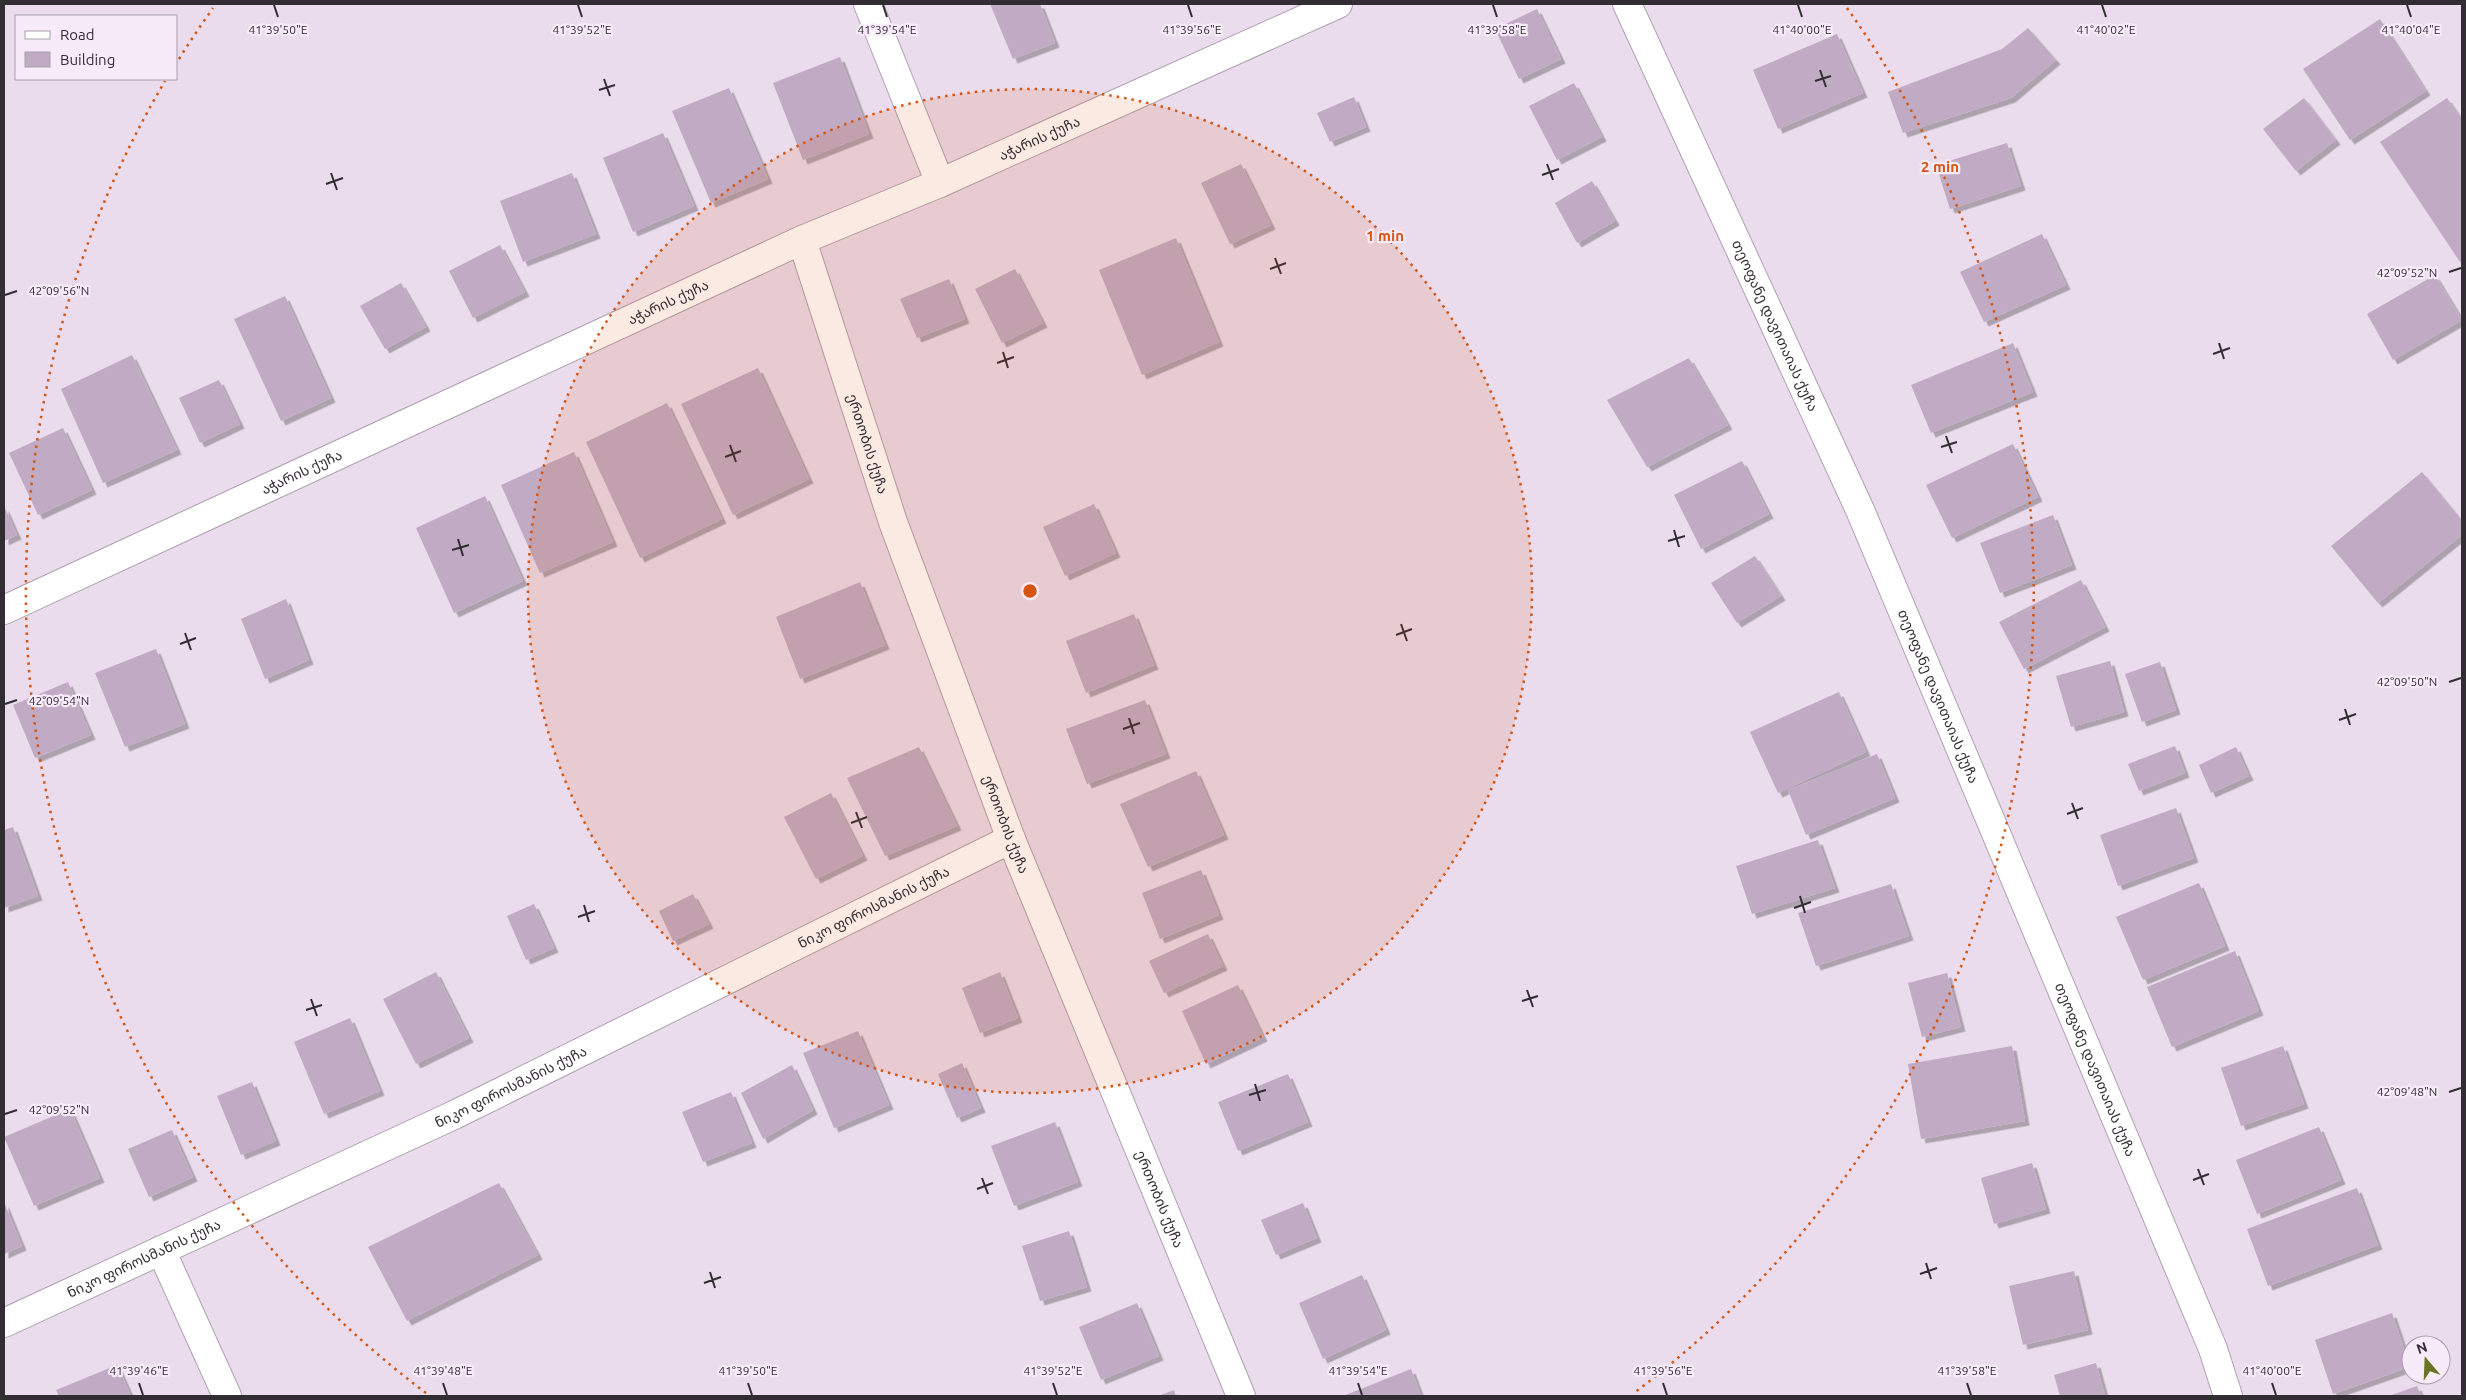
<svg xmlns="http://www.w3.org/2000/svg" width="2466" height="1400" viewBox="0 0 2466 1400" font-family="Ubuntu,'Noto Sans Georgian',sans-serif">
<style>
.building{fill:#c1abc4;filter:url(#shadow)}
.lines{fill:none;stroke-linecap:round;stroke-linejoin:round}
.minor-casing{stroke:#ada0af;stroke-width:30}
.minor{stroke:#fff;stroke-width:28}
.ticks{fill:none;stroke:#322d33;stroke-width:2}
.ring{fill:none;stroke:#d65510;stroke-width:2.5;stroke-dasharray:2.5 5}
.labels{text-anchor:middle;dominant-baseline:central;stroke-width:4.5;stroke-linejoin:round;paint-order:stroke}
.street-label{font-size:14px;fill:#322d33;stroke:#f7eaf9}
.ticks-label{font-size:12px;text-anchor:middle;fill:#322d33;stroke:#f7eaf9;stroke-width:4.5;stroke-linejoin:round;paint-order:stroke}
.centre{fill:#d65510;stroke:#f7eaf9;stroke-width:2.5}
.ring-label{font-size:15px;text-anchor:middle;font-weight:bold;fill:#d65510;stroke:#f7eaf9;stroke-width:4.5;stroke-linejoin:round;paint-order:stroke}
</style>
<defs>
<filter id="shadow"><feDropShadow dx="4.5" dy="4.5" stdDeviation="0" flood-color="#0004"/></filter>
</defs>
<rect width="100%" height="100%" fill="#eadcec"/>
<path class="building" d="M 990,4 L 1040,4 L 1055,43 L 1013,59 Z
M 1537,9 L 1561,59 L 1519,79 L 1495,29 Z
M 2380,19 L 2426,91 L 2350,140 L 2303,69 Z
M 2028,28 L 2056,60 L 2011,98 L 1903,133 L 1888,92 L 2002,49 Z
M 1837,34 L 1863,93 L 1778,129 L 1753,70 Z
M 840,57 L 869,134 L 803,160 L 773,83 Z
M 1574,83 L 1602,137 L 1557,160 L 1529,106 Z
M 729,88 L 768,179 L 711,203 L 672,111 Z
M 1354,97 L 1366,127 L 1330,142 L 1317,113 Z
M 2304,98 L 2336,140 L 2296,171 L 2263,129 Z
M 2447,98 L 2462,120 L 2462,261 L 2460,262 L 2380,142 Z
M 663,133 L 694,206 L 633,232 L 603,158 Z
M 2007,143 L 2021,186 L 1950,209 L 1936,165 Z
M 1241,164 L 1271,225 L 1230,244 L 1201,183 Z
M 572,173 L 596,234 L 523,262 L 500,201 Z
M 1592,181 L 1615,221 L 1577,243 L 1555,203 Z
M 2042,234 L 2066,285 L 1984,322 L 1960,272 Z
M 1176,238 L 1219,342 L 1142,375 L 1099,270 Z
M 500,245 L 525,292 L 473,318 L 449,271 Z
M 1015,269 L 1043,323 L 1002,343 L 975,289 Z
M 2435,275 L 2462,320 L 2393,360 L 2367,314 Z
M 949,279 L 965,319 L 917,338 L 900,299 Z
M 401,283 L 426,327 L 385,349 L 360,306 Z
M 285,296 L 331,398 L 281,421 L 234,319 Z
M 2013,343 L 2033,392 L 1931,433 L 1911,385 Z
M 132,355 L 177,450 L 103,483 L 61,389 Z
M 1689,358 L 1728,425 L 1647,467 L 1607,400 Z
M 758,368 L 809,479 L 733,515 L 681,404 Z
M 219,380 L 240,424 L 200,443 L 179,398 Z
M 667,403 L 722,519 L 640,558 L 586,442 Z
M 63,428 L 92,490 L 38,515 L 9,453 Z
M 2013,444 L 2038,497 L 1952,538 L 1926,485 Z
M 574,452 L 613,542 L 540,573 L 501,485 Z
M 1742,461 L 1769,514 L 1701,549 L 1674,495 Z
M 2422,472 L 2462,521 L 2462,535 L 2378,603 L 2331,546 Z
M 485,496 L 523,581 L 454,613 L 416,528 Z
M 1094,504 L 1116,553 L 1065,576 L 1043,527 Z
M 4,506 L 17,535 L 4,541 Z
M 2053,515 L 2072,565 L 2000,593 L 1980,543 Z
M 1755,556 L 1781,596 L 1737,623 L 1711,583 Z
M 2081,580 L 2105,627 L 2024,669 L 1999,622 Z
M 860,582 L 885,645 L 800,679 L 776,617 Z
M 286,599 L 309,660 L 265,679 L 241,619 Z
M 1134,614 L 1154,665 L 1086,693 L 1066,641 Z
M 156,649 L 185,724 L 125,747 L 95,673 Z
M 2110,661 L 2124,712 L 2071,727 L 2056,676 Z
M 2160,662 L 2176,710 L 2142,722 L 2125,674 Z
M 68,682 L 91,735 L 35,758 L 13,705 Z
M 1839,692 L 1866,752 L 1778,793 L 1750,732 Z
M 1145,700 L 1166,754 L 1087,784 L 1066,729 Z
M 2175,746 L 2185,773 L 2139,791 L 2128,764 Z
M 919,747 L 957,826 L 885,856 L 847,778 Z
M 2236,747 L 2249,776 L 2211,793 L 2199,765 Z
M 1877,754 L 1895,798 L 1806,835 L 1788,790 Z
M 1196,771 L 1224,835 L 1148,867 L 1120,804 Z
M 831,793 L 863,856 L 816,879 L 784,817 Z
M 2176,808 L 2194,858 L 2118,886 L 2100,835 Z
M 13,827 L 38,896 L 4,908 L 4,830 Z
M 1818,840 L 1835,888 L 1752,914 L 1736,866 Z
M 1201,870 L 1219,915 L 1160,939 L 1142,893 Z
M 2199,883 L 2225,946 L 2143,980 L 2116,917 Z
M 1891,884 L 1909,936 L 1816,966 L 1798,913 Z
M 693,894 L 709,924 L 673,941 L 659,911 Z
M 534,904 L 554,948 L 526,960 L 507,916 Z
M 1208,934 L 1223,966 L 1164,993 L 1149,961 Z
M 2235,951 L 2259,1011 L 2172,1047 L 2147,987 Z
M 436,972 L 469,1038 L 416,1064 L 383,999 Z
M 1000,972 L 1018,1018 L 980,1033 L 962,988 Z
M 1947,973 L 1961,1027 L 1922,1037 L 1908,983 Z
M 1238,985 L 1263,1037 L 1206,1064 L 1182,1011 Z
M 350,1018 L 380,1091 L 324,1114 L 294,1042 Z
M 858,1031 L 889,1105 L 834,1128 L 803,1053 Z
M 2012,1046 L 2025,1121 L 1921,1139 L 1908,1064 Z
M 2283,1046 L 2304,1104 L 2241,1126 L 2221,1068 Z
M 962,1063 L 981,1108 L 957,1118 L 938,1074 Z
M 792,1065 L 813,1110 L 763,1139 L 741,1093 Z
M 1288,1074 L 1308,1122 L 1238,1151 L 1218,1102 Z
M 252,1082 L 276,1141 L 241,1155 L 217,1096 Z
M 731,1092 L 752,1143 L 703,1162 L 682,1112 Z
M 70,1109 L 100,1178 L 34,1206 L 4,1137 Z
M 1055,1122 L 1078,1182 L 1014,1206 L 991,1146 Z
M 2319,1127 L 2341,1180 L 2257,1214 L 2236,1160 Z
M 172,1130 L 193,1177 L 149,1197 L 128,1149 Z
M 2032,1163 L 2046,1209 L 1994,1224 L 1981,1178 Z
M 499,1183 L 538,1255 L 407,1321 L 368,1247 Z
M 2357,1188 L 2378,1245 L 2268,1286 L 2247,1229 Z
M 4,1202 L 22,1246 L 4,1254 Z
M 1303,1203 L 1317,1238 L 1276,1255 L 1261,1220 Z
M 1069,1231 L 1087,1287 L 1040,1301 L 1022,1246 Z
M 2074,1271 L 2088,1330 L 2023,1345 L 2009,1286 Z
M 1362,1275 L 1386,1330 L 1323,1359 L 1299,1303 Z
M 1137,1303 L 1159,1356 L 1101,1380 L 1079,1327 Z
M 2392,1313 L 2410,1367 L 2333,1394 L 2315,1340 Z
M 2096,1363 L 2105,1396 L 2060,1396 L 2054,1375 Z
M 117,1365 L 131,1396 L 59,1396 L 56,1390 Z
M 1411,1369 L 1421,1396 L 1343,1396 Z
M 2417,1386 L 2421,1396 L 2389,1396 Z
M 1174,1390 L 1176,1396 L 1158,1396 Z"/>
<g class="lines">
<g class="minor-casing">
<g id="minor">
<path d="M 868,4 L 940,183"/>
<path id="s1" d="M 1627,4 L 1860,510 L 2213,1349 L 2228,1396"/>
<path id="s2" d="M 802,240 L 893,522 L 1011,839 L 1241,1396"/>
<path id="s3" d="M 4,610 L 802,240 L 940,183 L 1338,4"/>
<path d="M 161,1250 L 227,1396"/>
<path id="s4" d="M 4,1323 L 454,1115 L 1011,839"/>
</g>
</g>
<use href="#minor" class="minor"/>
</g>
<path class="ticks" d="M 274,5 L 278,17M 578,5 L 582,17M 883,5 L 887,17M 1188,5 L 1192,17M 1493,5 L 1497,17M 1798,5 L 1802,17M 2102,5 L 2106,17M 2407,5 L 2411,17M 1820,70 L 1826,87M 604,79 L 610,96M 1815,81 L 1831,76M 599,90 L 615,85M 1547,164 L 1553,180M 331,173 L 337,190M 1542,175 L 1559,169M 326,184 L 343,178M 1275,258 L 1281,274M 1270,269 L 1286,263M 2449,272 L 2461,268M 5,295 L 17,291M 2219,343 L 2224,359M 1003,352 L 1008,368M 2213,354 L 2230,348M 997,363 L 1014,357M 1946,436 L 1952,453M 730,445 L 736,462M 1941,447 L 1957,442M 725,457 L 741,451M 1674,530 L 1679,547M 458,539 L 463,556M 1668,541 L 1685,536M 452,550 L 469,545M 1401,624 L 1407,641M 185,633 L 191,650M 1396,635 L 1412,629M 180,644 L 196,638M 2449,682 L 2461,678M 5,704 L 17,700M 2345,709 L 2350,725M 1129,718 L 1134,734M 2339,720 L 2356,714M 1123,729 L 1140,723M 2072,803 L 2078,819M 856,812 L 862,828M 2067,814 L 2083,808M 851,823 L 867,817M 1800,896 L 1805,913M 584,905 L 589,922M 1794,908 L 1811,902M 578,917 L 595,911M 1527,990 L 1533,1007M 311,999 L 317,1016M 1522,1001 L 1538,996M 306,1010 L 322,1005M 1255,1084 L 1260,1101M 2449,1092 L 2461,1088M 1249,1095 L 1266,1090M 5,1114 L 17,1110M 2198,1169 L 2204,1185M 982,1178 L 988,1194M 2193,1180 L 2209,1174M 977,1189 L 993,1183M 1926,1263 L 1931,1279M 710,1272 L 715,1288M 1920,1274 L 1937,1268M 704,1283 L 721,1277M 139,1383 L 143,1395M 443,1383 L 447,1395M 748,1383 L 752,1395M 1053,1383 L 1057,1395M 1358,1383 L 1362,1395M 1663,1383 L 1667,1395M 1967,1383 L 1971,1395M 2272,1383 L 2276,1395"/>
<circle cx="1030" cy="591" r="502" fill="#d65510" fill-opacity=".12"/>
<g class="ring">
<circle cx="1030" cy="591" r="502"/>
<path d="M426 1393A1004 1004 0 0 1 165 81M179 59A1004 1004 0 0 1 213 8M1847 8A1004 1004 0 0 1 1634 1393"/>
</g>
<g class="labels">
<g class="street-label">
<text stroke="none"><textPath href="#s3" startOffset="1138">აჭარის ქუჩა</textPath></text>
<text stroke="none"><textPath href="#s3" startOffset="732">აჭარის ქუჩა</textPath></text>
<text stroke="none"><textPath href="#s1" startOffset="354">თეოფანე დავითაიას ქუჩა</textPath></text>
<text stroke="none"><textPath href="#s2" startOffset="214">ერთობის ქუჩა</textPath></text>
<text stroke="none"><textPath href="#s3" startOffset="328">აჭარის ქუჩა</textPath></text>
<text stroke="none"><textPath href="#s1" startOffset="759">თეოფანე დავითაიას ქუჩა</textPath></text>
<text stroke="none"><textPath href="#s2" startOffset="619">ერთობის ქუჩა</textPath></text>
<text stroke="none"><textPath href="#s4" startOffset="964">ნიკო ფიროსმანის ქუჩა</textPath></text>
<text stroke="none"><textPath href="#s1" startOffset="1164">თეოფანე დავითაიას ქუჩა</textPath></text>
<text stroke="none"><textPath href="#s4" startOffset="559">ნიკო ფიროსმანის ქუჩა</textPath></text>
<text stroke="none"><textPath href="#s2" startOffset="1024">ერთობის ქუჩა</textPath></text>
<text stroke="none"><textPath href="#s4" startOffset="154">ნიკო ფიროსმანის ქუჩა</textPath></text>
</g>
</g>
<g class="ticks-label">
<text x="278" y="34">41°39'50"E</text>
<text x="582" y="34">41°39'52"E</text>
<text x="887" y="34">41°39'54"E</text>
<text x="1192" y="34">41°39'56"E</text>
<text x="1497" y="34">41°39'58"E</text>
<text x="1802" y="34">41°40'00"E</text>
<text x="2106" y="34">41°40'02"E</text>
<text x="2411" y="34">41°40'04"E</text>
<text x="2407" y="277">42°09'52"N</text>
<text x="59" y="295">42°09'56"N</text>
<text x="2407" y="686">42°09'50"N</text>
<text x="59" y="705">42°09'54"N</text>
<text x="2407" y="1096">42°09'48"N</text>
<text x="59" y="1114">42°09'52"N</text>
<text x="139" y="1375">41°39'46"E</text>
<text x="443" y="1375">41°39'48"E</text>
<text x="748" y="1375">41°39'50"E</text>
<text x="1053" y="1375">41°39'52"E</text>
<text x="1358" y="1375">41°39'54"E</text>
<text x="1663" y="1375">41°39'56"E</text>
<text x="1967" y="1375">41°39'58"E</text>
<text x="2272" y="1375">41°40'00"E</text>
</g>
<circle cx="1030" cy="591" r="8" class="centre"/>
<g class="ring-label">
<text x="1940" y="172">2 min</text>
<text x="1385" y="241">1 min</text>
</g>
<rect width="2466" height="1400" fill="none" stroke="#322d33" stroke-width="10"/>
<rect x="15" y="15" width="162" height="65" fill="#f7eaf9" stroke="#a89eaa"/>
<rect x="25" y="31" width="25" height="8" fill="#ffffff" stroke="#a89eaa"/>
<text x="60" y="40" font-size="15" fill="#322d33">Road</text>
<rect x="25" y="52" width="25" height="15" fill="#c1abc4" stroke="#a89eaa"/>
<text x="60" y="65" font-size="15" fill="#322d33">Building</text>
<g transform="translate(2426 1360) rotate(341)"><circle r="24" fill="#f7eaf9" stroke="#a89eaa"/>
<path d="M0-4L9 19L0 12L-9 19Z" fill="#677522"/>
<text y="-8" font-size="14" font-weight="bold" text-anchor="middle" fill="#322d33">N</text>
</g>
</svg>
